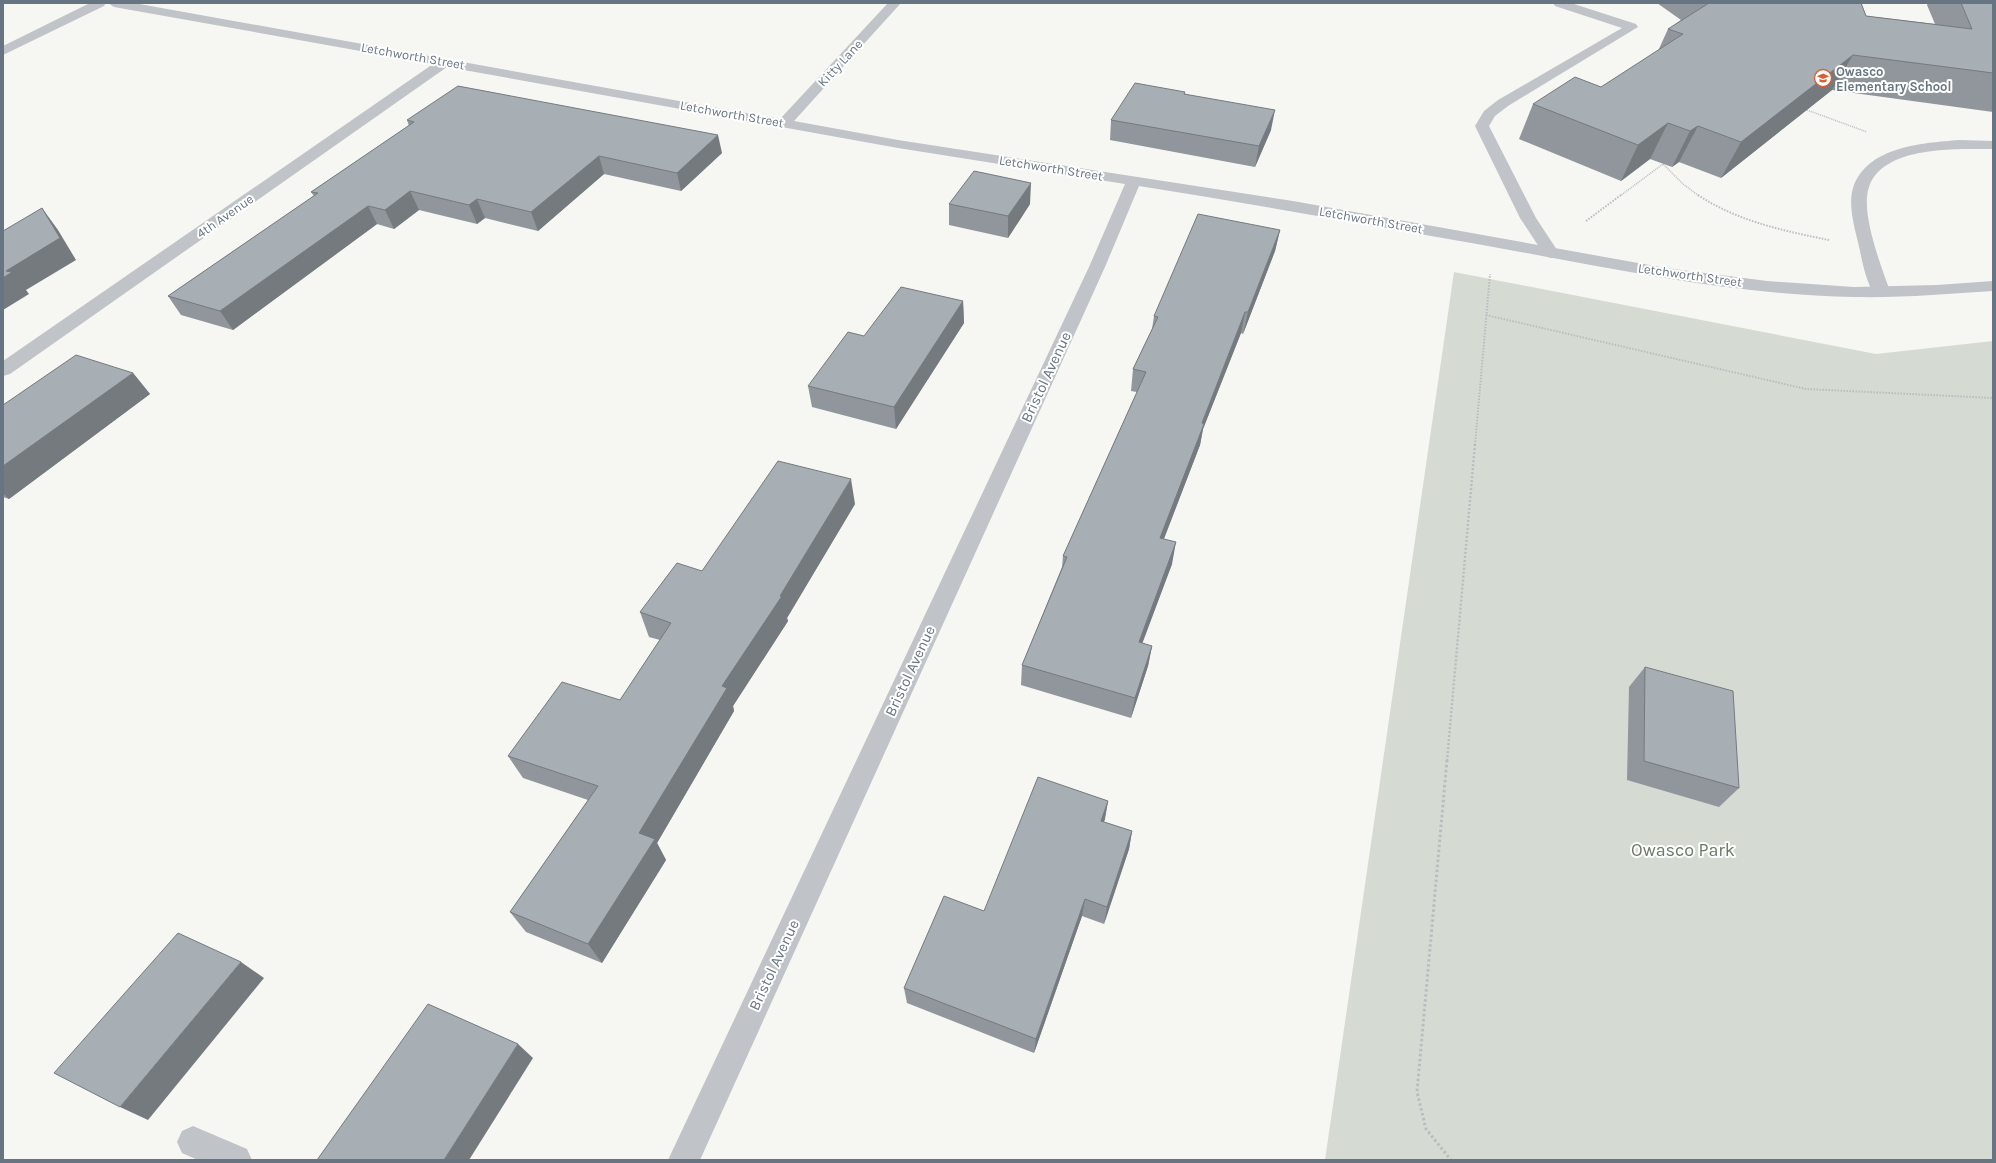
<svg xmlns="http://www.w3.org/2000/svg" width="1996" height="1163" viewBox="0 0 1996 1163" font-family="Karla,sans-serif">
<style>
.green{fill:#d5dbd3}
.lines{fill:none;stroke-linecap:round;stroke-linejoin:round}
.path-far3{stroke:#babcbf;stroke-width:1.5;stroke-dasharray:1 1;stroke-linecap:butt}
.path-far2{stroke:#babcbf;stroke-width:2;stroke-dasharray:1.5 1.5;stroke-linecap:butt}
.path-far1{stroke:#babcbf;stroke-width:2.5;stroke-dasharray:2 2;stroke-linecap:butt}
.path{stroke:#babcbf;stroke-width:3;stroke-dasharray:2.5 2.5;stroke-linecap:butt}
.lane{fill:#c0c3c7;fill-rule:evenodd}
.street{fill:#c0c3c7;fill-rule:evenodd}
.wall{fill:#90969b}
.shaded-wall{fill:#757a7e}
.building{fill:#a7aeb4;stroke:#757a7e}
.labels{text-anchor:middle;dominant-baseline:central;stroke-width:4;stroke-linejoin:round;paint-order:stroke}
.far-street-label{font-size:13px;fill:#677583;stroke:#fff}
.far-poi-label{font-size:13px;font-weight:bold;fill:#677583;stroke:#fff;text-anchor:start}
.street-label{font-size:15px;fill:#677583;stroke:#fff}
.near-park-label{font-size:18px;fill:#697a65;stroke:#fff}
</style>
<rect width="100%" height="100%" fill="#f6f6f3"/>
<path class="green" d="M 1454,272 L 1876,354 L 1993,341 L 1993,1160 L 1325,1160 Z"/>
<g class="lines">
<path class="path-far3" d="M 1807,110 L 1867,132
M 1620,196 L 1663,164 L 1683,184 L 1699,196"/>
<path class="path-far2" d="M 1698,195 C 1737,221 1784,231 1829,240
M 1586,221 L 1621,195
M 1486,315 L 1806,389 L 1993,398
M 1475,445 L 1490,274"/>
<path class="path-far1" d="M 1447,761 L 1475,444"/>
<path class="path" d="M 1447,760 L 1417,1092 L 1426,1129 L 1451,1160"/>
<path class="lane" d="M 1553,3 L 1571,3 L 1636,24 L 1638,27 L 1508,106 L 1495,116 L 1489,126 L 1536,218 L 1559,253 L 1557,256 L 1551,258 L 1545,256 L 1520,218 L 1475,126 L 1484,111 L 1498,100 L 1622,28 L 1555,6 Z
M 1959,140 L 1993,141 L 1993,149 C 1958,149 1883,145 1869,187 C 1860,212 1881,266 1890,291 L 1887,295 L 1881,296 L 1875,295 C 1865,281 1862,259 1858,242 C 1854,226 1848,204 1853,188 C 1867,146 1923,143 1959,140 Z
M 193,1126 L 247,1149 L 252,1160 L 198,1160 L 182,1153 L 177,1142 L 182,1131 Z"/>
<path class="street" d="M 90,3 L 106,3 L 104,6 L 3,55 L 3,46 Z
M 108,3 L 134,3 L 780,119 L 888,3 L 901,3 L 794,121 L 898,140 L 1293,201 L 1666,268 L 1767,281 L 1854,287 L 1937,285 L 1993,281 L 1993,291 C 1947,294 1901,298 1854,297 C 1728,295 1601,266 1477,244 C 1365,224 1252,204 1139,186 L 1105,267 L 700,1160 L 668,1160 L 1089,267 L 1125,184 L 898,148 L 447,67 L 10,374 L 3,376 L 3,361 L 433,64 L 114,7 Z"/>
</g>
<path class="wall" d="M 1657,3 L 1861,3 L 1866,16 L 1935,24 L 1927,5 L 1928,3 L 1993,3 L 1993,112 L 1832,90 L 1721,178 L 1679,162 L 1672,167 L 1650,159 L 1621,181 L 1519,139 L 1533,104 L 1601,87 L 1658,51 L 1668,29 L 1681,20 Z
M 1185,92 L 1185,94 L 1271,130 L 1255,167 L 1110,140 L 1111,120 Z
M 407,120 L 722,153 L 681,191 L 604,174 L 538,231 L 485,218 L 477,224 L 419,210 L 394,229 L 377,224 L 233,330 L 181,315 L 168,296 L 314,196 L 311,192 L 409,126 Z
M 949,204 L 1030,204 L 1008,238 L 949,225 Z
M 1280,230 L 1275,251 L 1243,334 L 1241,333 L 1203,429 L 1200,445 L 1164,539 L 1172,564 L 1142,643 L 1152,646 L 1148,666 L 1131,718 L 1021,685 L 1022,665 L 1062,567 L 1063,556 L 1137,392 L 1131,391 L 1133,369 L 1152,329 L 1154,316 Z
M 963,301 L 964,323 L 896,429 L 812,407 L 808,386 L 864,336 Z
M 133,373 L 150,394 L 9,499 L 3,497 L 3,405 Z
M 855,504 L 787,618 L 788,621 L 733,706 L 734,711 L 657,843 L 666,860 L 602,963 L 526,932 L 510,912 L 588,800 L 523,778 L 508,756 L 620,700 L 660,640 L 649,637 L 640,612 L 702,571 Z
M 1645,667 L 1739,788 L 1719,807 L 1627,780 L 1629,687 Z
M 1108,801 L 1104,822 L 1132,831 L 1129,849 L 1104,924 L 1082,916 L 1034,1053 L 907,1003 L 904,988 L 984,911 Z"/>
<path class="shaded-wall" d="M 1853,55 L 1832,90 L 1721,178 L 1741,142 Z
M 1275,110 L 1271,130 L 1255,167 L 1259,146 Z
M 1668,123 L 1650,159 L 1621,181 L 1638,145 Z
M 1698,126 L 1679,162 L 1672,167 L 1690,131 Z
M 718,135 L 722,153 L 681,191 L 677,173 Z
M 599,156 L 604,174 L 538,231 L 531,212 Z
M 1031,183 L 1030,204 L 1008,238 L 1008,216 Z
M 410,191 L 419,210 L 394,229 L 385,210 Z
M 477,199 L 485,218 L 477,224 L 469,205 Z
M 368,206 L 377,224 L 233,330 L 220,311 Z
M 42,208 L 58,230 L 76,260 L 26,290 L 29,294 L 3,310 L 3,278 L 6,271 Z
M 1280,230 L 1275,251 L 1243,334 L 1248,312 Z
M 963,301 L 964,323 L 896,429 L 894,407 Z
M 1245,312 L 1241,333 L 1203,429 L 1200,445 L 1156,559 L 1160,538 L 1202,423 Z
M 133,373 L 150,394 L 9,499 L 3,493 L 3,466 Z
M 851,479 L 855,504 L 787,618 L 788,621 L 733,706 L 734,711 L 657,843 L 666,860 L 602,963 L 588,944 L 639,833 L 722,686 L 780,596 Z
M 1176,542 L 1172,564 L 1135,663 L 1139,642 Z
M 1152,646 L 1148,666 L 1131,718 L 1135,698 Z
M 1108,801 L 1105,819 L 1098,839 L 1101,821 Z
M 1132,831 L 1129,849 L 1104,924 L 1107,907 Z
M 1085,899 L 1082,916 L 1034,1053 L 1036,1039 Z
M 241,962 L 264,978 L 148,1120 L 120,1107 Z
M 518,1044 L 533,1058 L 469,1160 L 444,1160 Z"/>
<path class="building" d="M 1709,3 L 1861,3 L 1866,16 L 1972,29 L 1961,3 L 1993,3 L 1993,73 L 1853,55 L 1741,142 L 1698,126 L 1690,131 L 1668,123 L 1638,145 L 1533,104 L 1575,77 L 1601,87 L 1683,34 L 1668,29 Z
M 1135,83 L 1185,92 L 1184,94 L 1275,110 L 1259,146 L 1111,120 Z
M 458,86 L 718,135 L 677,173 L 599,156 L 531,212 L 477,199 L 469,205 L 410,191 L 385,210 L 368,206 L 220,311 L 168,296 L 318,193 L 311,192 L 414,122 L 407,120 Z
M 974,171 L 1031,183 L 1008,216 L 949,204 Z
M 42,208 L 60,238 L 6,271 L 12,272 L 3,278 L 3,231 Z
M 1198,214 L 1280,230 L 1248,312 L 1245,312 L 1202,423 L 1204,424 L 1160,538 L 1176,542 L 1139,642 L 1152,646 L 1135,698 L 1022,665 L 1067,557 L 1063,556 L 1146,372 L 1133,369 L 1158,317 L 1154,316 Z
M 901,287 L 963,301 L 894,407 L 808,386 L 848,332 L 864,336 Z
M 76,355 L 133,373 L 3,466 L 3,405 Z
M 778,461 L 851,479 L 780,596 L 782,596 L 722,686 L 727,688 L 639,833 L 655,839 L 588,944 L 510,912 L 598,786 L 508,756 L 562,682 L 620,700 L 671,623 L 640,612 L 677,563 L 702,571 Z
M 1645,667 L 1733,691 L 1739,788 L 1644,761 Z
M 1038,777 L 1108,801 L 1101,821 L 1132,831 L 1107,907 L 1085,899 L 1036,1039 L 904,988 L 944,896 L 984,911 Z
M 178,933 L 241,962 L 120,1107 L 54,1073 Z
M 428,1004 L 518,1044 L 444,1160 L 317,1160 Z"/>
<defs>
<g id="school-ring" transform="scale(0.9)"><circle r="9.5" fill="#fff" stroke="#d95d30" stroke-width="1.5"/><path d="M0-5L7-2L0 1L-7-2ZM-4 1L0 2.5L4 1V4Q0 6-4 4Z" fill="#d95d30"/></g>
</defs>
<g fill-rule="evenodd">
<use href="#school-ring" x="1823" y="78"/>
</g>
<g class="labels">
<g class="far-street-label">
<text transform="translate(413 56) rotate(10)">Letchworth Street</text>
<text transform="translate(840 63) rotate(-47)">Kitty Lane</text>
<text transform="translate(732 114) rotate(10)">Letchworth Street</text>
<text transform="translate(1051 168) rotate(9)">Letchworth Street</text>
<text transform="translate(225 216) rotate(-35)">4th Avenue</text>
<text transform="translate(1371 220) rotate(10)">Letchworth Street</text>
<text transform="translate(1690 275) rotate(8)">Letchworth Street</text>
</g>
<g class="far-poi-label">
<text x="1836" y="71">Owasco<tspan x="1836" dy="15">Elementary School</tspan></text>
</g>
<g class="street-label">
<text transform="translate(1046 377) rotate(-65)">Bristol Avenue</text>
<text transform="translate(910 671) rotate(-65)">Bristol Avenue</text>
<text transform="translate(774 965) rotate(-65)">Bristol Avenue</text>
</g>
<g class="near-park-label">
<text x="1683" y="850">Owasco Park</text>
</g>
</g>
<rect width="1996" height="1163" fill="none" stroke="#677583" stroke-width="8"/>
</svg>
